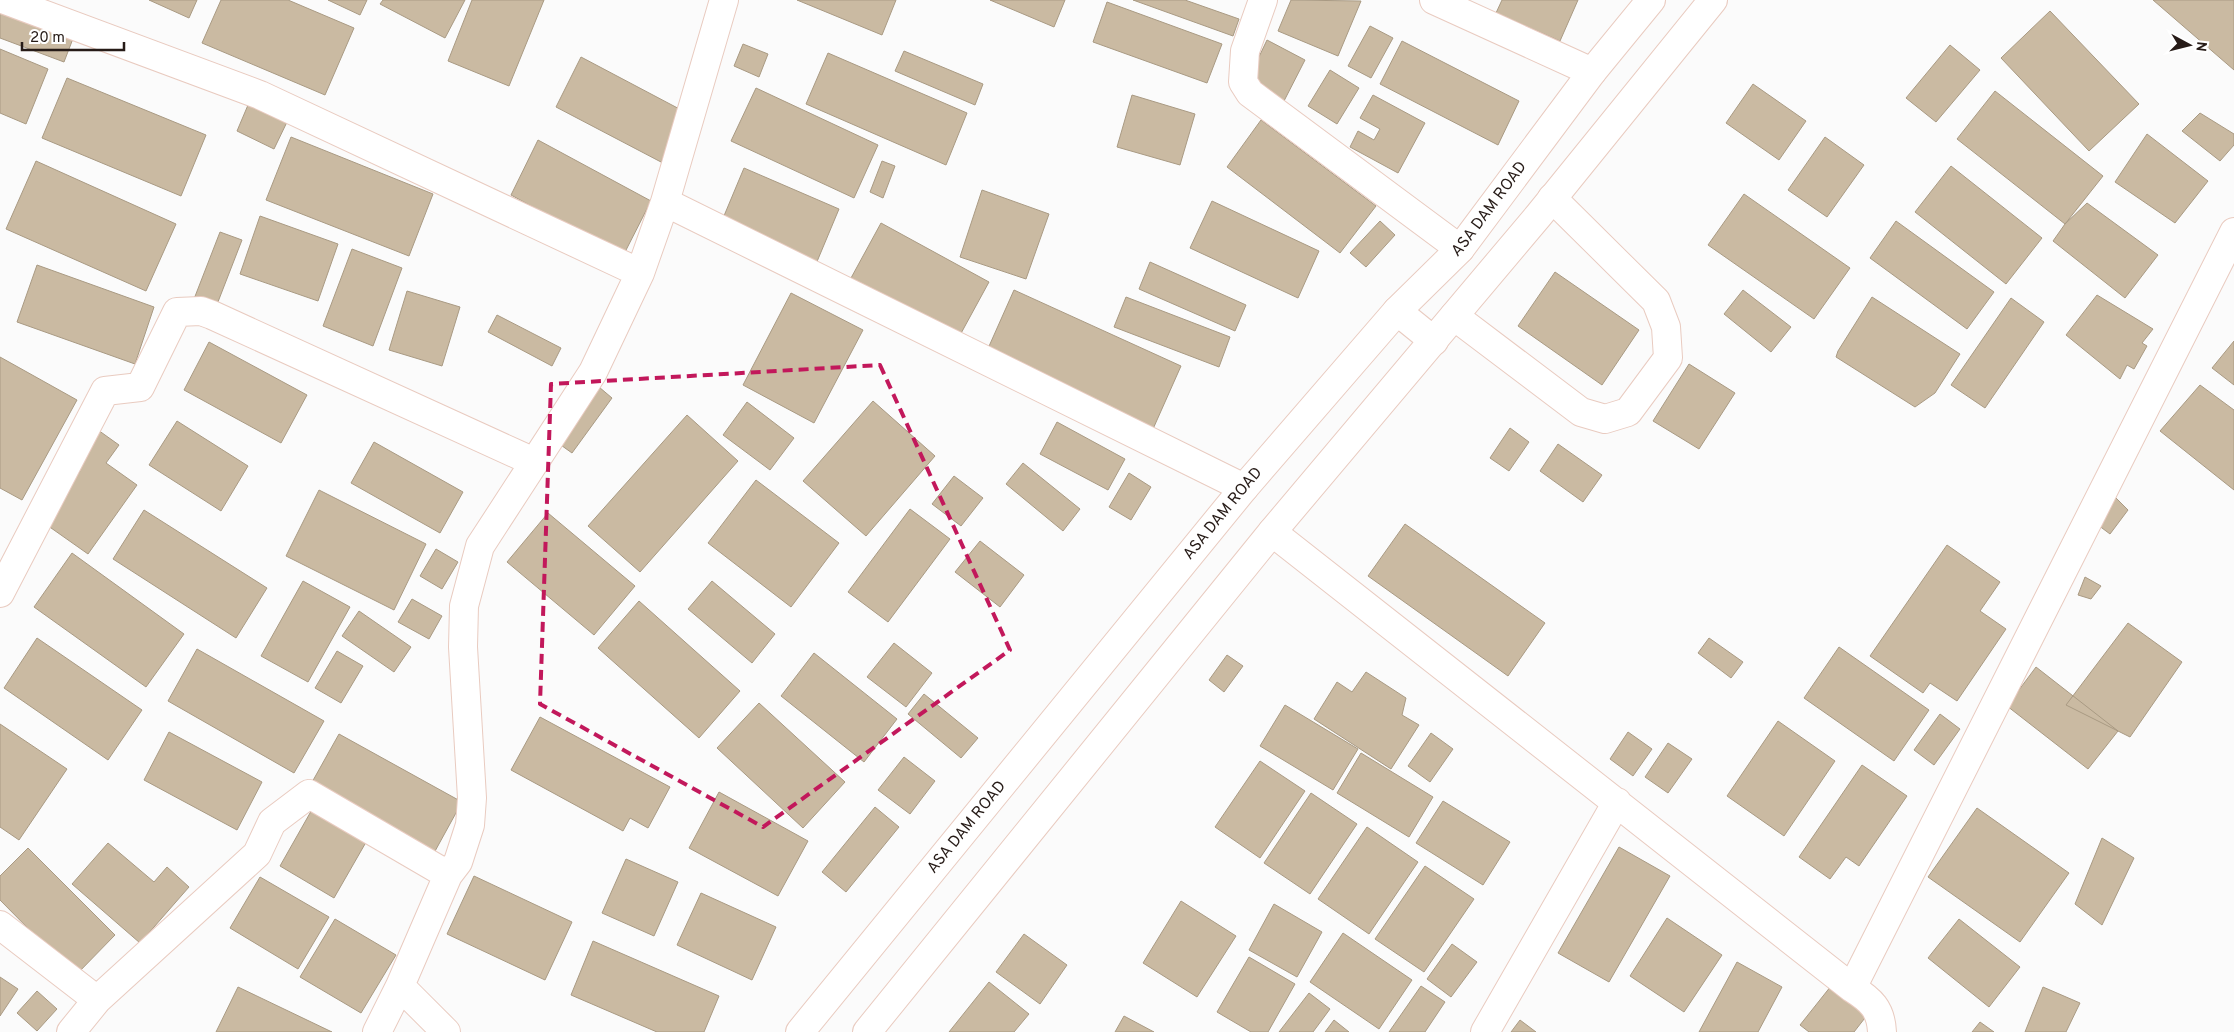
<svg xmlns="http://www.w3.org/2000/svg" width="2234" height="1032" viewBox="0 0 2234 1032" font-family="Overpass,sans-serif">
<style>
.building{fill:#cabaa2;stroke:#a99a83}
.lines{fill:none;stroke-linecap:round;stroke-linejoin:round}
.minor-casing{stroke:#e9cbc0;stroke-width:30}
.major-casing{stroke:#e9cbc0;stroke-width:30}
.minor{stroke:#fff;stroke-width:28}
.major{stroke:#fff;stroke-width:28}
.marked{fill:none;stroke:#c2185b;stroke-width:4;stroke-dasharray:10 6;stroke-linejoin:round}
.labels{text-anchor:middle;dominant-baseline:central;stroke-width:4;stroke-linejoin:round;paint-order:stroke}
.street-label{font-size:16px;fill:#261b17;stroke:#fff}
</style>
<rect width="100%" height="100%" fill="#fbfbfb"/>
<path class="building" d="M 149,0 L 197,0 L 189,18 Z
M 221,0 L 288,0 L 354,28 L 325,95 L 202,43 Z
M 328,0 L 367,0 L 360,15 Z
M 383,0 L 465,0 L 445,38 L 380,4 Z
M 472,0 L 544,0 L 509,86 L 448,61 Z
M 797,0 L 896,0 L 882,35 Z
M 990,0 L 1065,0 L 1054,27 Z
M 1133,0 L 1185,0 L 1239,19 L 1233,36 Z
M 1291,0 L 1361,1 L 1338,56 L 1278,31 Z
M 1502,0 L 1578,0 L 1560,41 L 1496,13 Z
M 2153,0 L 2234,0 L 2234,70 Z
M 1107,2 L 1222,44 L 1207,83 L 1093,42 Z
M 0,8 L 74,36 L 64,62 L 0,38 Z
M 2050,11 L 2139,104 L 2089,151 L 2001,58 Z
M 1370,26 L 1393,38 L 1371,78 L 1348,66 Z
M 1267,40 L 1305,60 L 1284,101 L 1247,82 Z
M 1402,41 L 1519,101 L 1498,145 L 1380,84 Z
M 743,44 L 768,54 L 759,77 L 734,66 Z
M 1950,45 L 1980,70 L 1936,122 L 1906,98 Z
M 0,49 L 48,69 L 26,124 L 0,113 Z
M 904,51 L 983,84 L 975,105 L 895,71 Z
M 828,53 L 967,113 L 946,165 L 806,104 Z
M 581,57 L 687,113 L 661,162 L 556,107 Z
M 1330,70 L 1359,88 L 1337,124 L 1308,106 Z
M 67,78 L 206,135 L 181,196 L 42,138 Z
M 1753,84 L 1806,121 L 1779,160 L 1726,123 Z
M 756,88 L 878,145 L 854,198 L 731,141 Z
M 1995,91 L 2103,176 L 2065,224 L 1957,139 Z
M 1132,95 L 1195,114 L 1180,165 L 1117,147 Z
M 1373,95 L 1425,123 L 1398,173 L 1350,147 L 1358,131 L 1374,140 L 1380,129 L 1360,118 Z
M 248,105 L 287,122 L 274,149 L 237,131 Z
M 2200,113 L 2234,134 L 2234,145 L 2220,161 L 2182,131 Z
M 1261,120 L 1376,206 L 1340,253 L 1227,167 Z
M 2147,134 L 2208,181 L 2175,223 L 2115,182 Z
M 291,137 L 433,194 L 409,256 L 266,200 Z
M 1825,137 L 1864,165 L 1827,217 L 1788,190 Z
M 538,140 L 651,201 L 623,256 L 511,195 Z
M 36,161 L 176,224 L 146,291 L 6,229 Z
M 882,161 L 895,166 L 883,198 L 870,192 Z
M 1951,166 L 2042,238 L 2006,284 L 1915,212 Z
M 744,168 L 839,209 L 816,264 L 721,223 Z
M 982,190 L 1049,214 L 1026,279 L 960,257 Z
M 1744,194 L 1850,268 L 1814,319 L 1708,245 Z
M 1212,201 L 1319,251 L 1298,298 L 1190,248 Z
M 2087,203 L 2158,255 L 2125,298 L 2053,241 L 2065,224 Z
M 260,216 L 338,244 L 318,301 L 240,274 Z
M 1380,221 L 1395,235 L 1366,267 L 1350,253 Z
M 1896,221 L 1994,292 L 1967,329 L 1870,258 Z
M 881,223 L 989,282 L 959,337 L 851,278 Z
M 220,232 L 242,240 L 216,307 L 194,299 Z
M 352,249 L 402,268 L 373,346 L 323,326 Z
M 1150,262 L 1246,305 L 1235,331 L 1139,289 Z
M 37,265 L 154,307 L 135,364 L 17,322 Z
M 1555,272 L 1639,330 L 1602,385 L 1518,326 Z
M 1014,290 L 1181,366 L 1153,429 L 986,353 Z
M 1743,290 L 1791,327 L 1771,352 L 1724,314 Z
M 407,291 L 460,307 L 442,366 L 389,350 Z
M 791,293 L 863,330 L 814,423 L 743,385 Z
M 2097,295 L 2153,329 L 2142,343 L 2147,346 L 2134,369 L 2127,365 L 2120,379 L 2066,335 Z
M 1126,297 L 1230,337 L 1219,367 L 1114,327 Z
M 1872,297 L 1960,354 L 1935,393 L 1915,407 L 1836,357 L 1838,351 Z
M 2011,298 L 2044,322 L 1985,408 L 1951,385 Z
M 497,315 L 561,348 L 552,366 L 488,332 Z
M 2234,341 L 2234,385 L 2212,368 Z
M 209,342 L 307,395 L 281,443 L 184,390 Z
M 0,357 L 77,400 L 22,500 L 0,488 Z
M 1689,364 L 1735,393 L 1699,449 L 1653,421 Z
M 2200,385 L 2234,410 L 2234,490 L 2160,431 Z
M 599,387 L 612,398 L 572,453 L 558,443 Z
M 873,401 L 935,456 L 866,536 L 803,481 Z
M 747,402 L 794,438 L 770,470 L 723,435 Z
M 687,415 L 738,461 L 640,572 L 588,526 Z
M 177,421 L 248,466 L 221,511 L 149,465 Z
M 1057,422 L 1125,459 L 1108,490 L 1040,454 Z
M 1510,428 L 1529,442 L 1509,471 L 1490,458 Z
M 98,430 L 119,445 L 106,463 L 137,485 L 88,554 L 44,523 L 80,471 L 74,466 Z
M 374,442 L 463,492 L 440,533 L 351,483 Z
M 1558,444 L 1602,475 L 1583,502 L 1540,471 Z
M 1023,463 L 1080,509 L 1063,531 L 1006,484 Z
M 1129,473 L 1151,487 L 1131,520 L 1109,507 Z
M 954,476 L 983,498 L 961,526 L 932,504 Z
M 756,480 L 839,543 L 791,607 L 708,543 Z
M 319,490 L 426,544 L 394,610 L 286,556 Z
M 2112,494 L 2128,510 L 2110,534 L 2098,525 Z
M 910,509 L 950,539 L 888,622 L 848,592 Z
M 144,510 L 267,588 L 236,638 L 113,559 Z
M 548,513 L 635,586 L 594,635 L 507,562 Z
M 1405,524 L 1545,623 L 1508,676 L 1368,576 Z
M 980,541 L 1024,575 L 1000,607 L 955,572 Z
M 1947,545 L 2000,582 L 1980,611 L 2006,629 L 1957,701 L 1930,683 L 1923,693 L 1870,656 Z
M 436,549 L 458,562 L 442,589 L 420,576 Z
M 72,553 L 184,634 L 146,687 L 34,607 Z
M 2085,577 L 2101,586 L 2091,599 L 2078,595 Z
M 303,581 L 350,607 L 308,682 L 261,656 Z
M 712,581 L 775,634 L 752,663 L 688,609 Z
M 412,599 L 442,616 L 429,639 L 398,622 Z
M 639,601 L 740,691 L 699,738 L 598,648 Z
M 359,611 L 411,647 L 394,672 L 342,636 Z
M 2128,623 L 2182,662 L 2130,737 L 2066,705 Z
M 37,638 L 142,710 L 108,760 L 4,688 Z
M 1709,638 L 1743,662 L 1731,678 L 1698,653 Z
M 894,643 L 932,673 L 906,707 L 867,677 Z
M 1839,647 L 1929,710 L 1894,761 L 1804,698 Z
M 197,649 L 324,721 L 294,773 L 168,701 Z
M 337,651 L 363,666 L 341,703 L 315,688 Z
M 814,653 L 897,719 L 864,762 L 781,696 Z
M 1227,655 L 1243,666 L 1224,692 L 1209,680 Z
M 2036,667 L 2118,731 L 2088,769 L 2007,706 Z
M 1366,672 L 1406,698 L 1402,715 L 1419,725 L 1391,769 L 1314,719 L 1337,682 L 1352,692 Z
M 924,694 L 978,738 L 961,758 L 908,714 Z
M 759,703 L 845,782 L 803,828 L 717,748 Z
M 1285,705 L 1358,749 L 1333,790 L 1260,746 Z
M 1940,714 L 1960,729 L 1934,765 L 1914,750 Z
M 540,717 L 670,787 L 648,828 L 630,818 L 623,831 L 511,770 Z
M 1778,721 L 1835,761 L 1784,836 L 1727,796 Z
M 0,724 L 67,769 L 19,840 L 0,827 Z
M 169,732 L 262,782 L 237,830 L 144,780 Z
M 1628,732 L 1652,749 L 1633,776 L 1610,759 Z
M 1431,733 L 1453,749 L 1430,782 L 1408,766 Z
M 339,734 L 462,802 L 434,853 L 311,784 Z
M 1668,743 L 1692,759 L 1668,793 L 1645,777 Z
M 1361,753 L 1433,797 L 1409,837 L 1337,793 Z
M 904,757 L 935,781 L 910,814 L 878,790 Z
M 1260,761 L 1305,791 L 1260,858 L 1215,827 Z
M 1862,765 L 1907,796 L 1859,866 L 1846,857 L 1830,879 L 1799,857 Z
M 719,792 L 808,841 L 778,896 L 689,848 Z
M 1311,793 L 1357,824 L 1310,894 L 1264,863 Z
M 1443,801 L 1510,842 L 1483,885 L 1416,843 Z
M 314,806 L 369,837 L 334,898 L 280,866 Z
M 875,807 L 899,827 L 846,892 L 822,872 Z
M 1977,808 L 2069,873 L 2020,942 L 1928,877 Z
M 1367,827 L 1418,862 L 1369,934 L 1318,899 Z
M 2102,838 L 2134,858 L 2102,925 L 2075,904 Z
M 108,843 L 154,882 L 167,867 L 189,887 L 140,943 L 72,884 Z
M 1619,847 L 1670,876 L 1609,982 L 1558,953 Z
M 28,848 L 115,935 L 75,976 L 0,900 L 0,876 Z
M 626,859 L 678,882 L 654,936 L 602,913 Z
M 1425,866 L 1474,899 L 1424,972 L 1375,939 Z
M 474,876 L 572,922 L 545,980 L 447,934 Z
M 260,877 L 329,917 L 298,969 L 230,928 Z
M 701,893 L 776,927 L 752,980 L 677,945 Z
M 1181,901 L 1236,936 L 1197,997 L 1143,963 Z
M 1274,904 L 1322,932 L 1297,977 L 1249,950 Z
M 1667,918 L 1722,955 L 1684,1012 L 1630,976 Z
M 335,919 L 396,955 L 361,1013 L 300,977 Z
M 1959,919 L 2020,967 L 1989,1007 L 1928,958 Z
M 1343,933 L 1412,980 L 1379,1029 L 1310,982 Z
M 1024,934 L 1067,965 L 1040,1004 L 996,972 Z
M 593,941 L 719,996 L 704,1032 L 657,1032 L 571,995 Z
M 1452,944 L 1477,962 L 1451,997 L 1427,979 Z
M 1249,957 L 1295,984 L 1268,1032 L 1251,1032 L 1217,1012 Z
M 1737,962 L 1782,987 L 1758,1032 L 1699,1032 Z
M 0,977 L 18,989 L 0,1016 Z
M 989,982 L 1029,1014 L 1014,1032 L 949,1032 Z
M 1421,986 L 1445,1002 L 1425,1032 L 1389,1032 Z
M 1831,986 L 1868,1014 L 1854,1032 L 1809,1032 L 1800,1025 Z
M 238,987 L 332,1032 L 216,1032 Z
M 2043,987 L 2080,1003 L 2066,1032 L 2025,1032 Z
M 37,991 L 57,1009 L 37,1031 L 17,1013 Z
M 1309,993 L 1330,1009 L 1313,1032 L 1279,1032 Z
M 1124,1016 L 1154,1032 L 1115,1032 Z
M 1334,1020 L 1349,1032 L 1325,1032 Z
M 1520,1020 L 1536,1032 L 1511,1032 Z
M 1980,1022 L 1994,1032 L 1972,1032 Z"/>
<g class="lines">
<g class="minor-casing">
<path id="minor" d="M 5,0 L 260,95 L 640,273
M 1263,0 L 1245,51 L 1243,82 L 1250,93 L 1460,249
M 1434,0 L 1592,72
M 665,202 L 1244,488
M 1454,316 L 1581,412 L 1605,419 L 1628,412 L 1668,358 L 1666,327 L 1656,301 L 1552,198
M 1272,532 L 1852,988 C 1871,1000 1881,1009 1882,1032
M 0,593 L 105,391 L 140,387 L 177,312 L 201,311 L 212,315 L 534,462
M 0,925 L 97,1000
M 1852,988 L 2234,232
M 71,1032 L 97,1000 L 257,854 L 272,822 L 309,794 L 448,875
M 377,1032 L 400,986
M 446,1032 L 400,986 L 448,875 L 458,862 L 470,825 L 472,798 L 463,647 L 464,606 L 480,546 L 593,372 L 640,273 L 665,202 L 724,0
M 1485,1032 L 1617,802"/>
</g>
<g class="major-casing">
<g id="major">
<path d="M 1397,311 L 1434,341"/>
<path id="s1" d="M 800,1032 L 1244,488 L 1397,311 L 1460,249 L 1592,72 L 1651,0"/>
<path d="M 867,1032 L 1272,532 L 1539,215 L 1713,0"/>
</g>
</g>
<use href="#minor" class="minor"/>
<use href="#major" class="major"/>
</g>
<path class="marked" d="M 880,365 L 1010,650 L 763,827 L 540,704 L 551,384 Z"/>
<g class="labels">
<g class="street-label">
<text stroke="none"><textPath href="#s1" startOffset="1074">ASA DAM ROAD</textPath></text>
<text stroke="none"><textPath href="#s1" startOffset="669">ASA DAM ROAD</textPath></text>
<text stroke="none"><textPath href="#s1" startOffset="264">ASA DAM ROAD</textPath></text>
</g>
</g>
<g transform="translate(2189 45) rotate(97)" stroke="#ffffff" stroke-width="4" paint-order="stroke">
<path d="M0-4L9 19L0 12L-9 19Z" fill="#261b17"/>
<text y="-8" font-size="14" font-weight="bold" text-anchor="middle" fill="#261b17">N</text>
</g>
<path d="M22 42v8h102v-8" fill="none" stroke="#261b17" stroke-width="2.5"/>
<text x="30" y="42" font-size="15" fill="#261b17" stroke="#ffffff" stroke-width="4" paint-order="stroke">20 m</text>
</svg>
